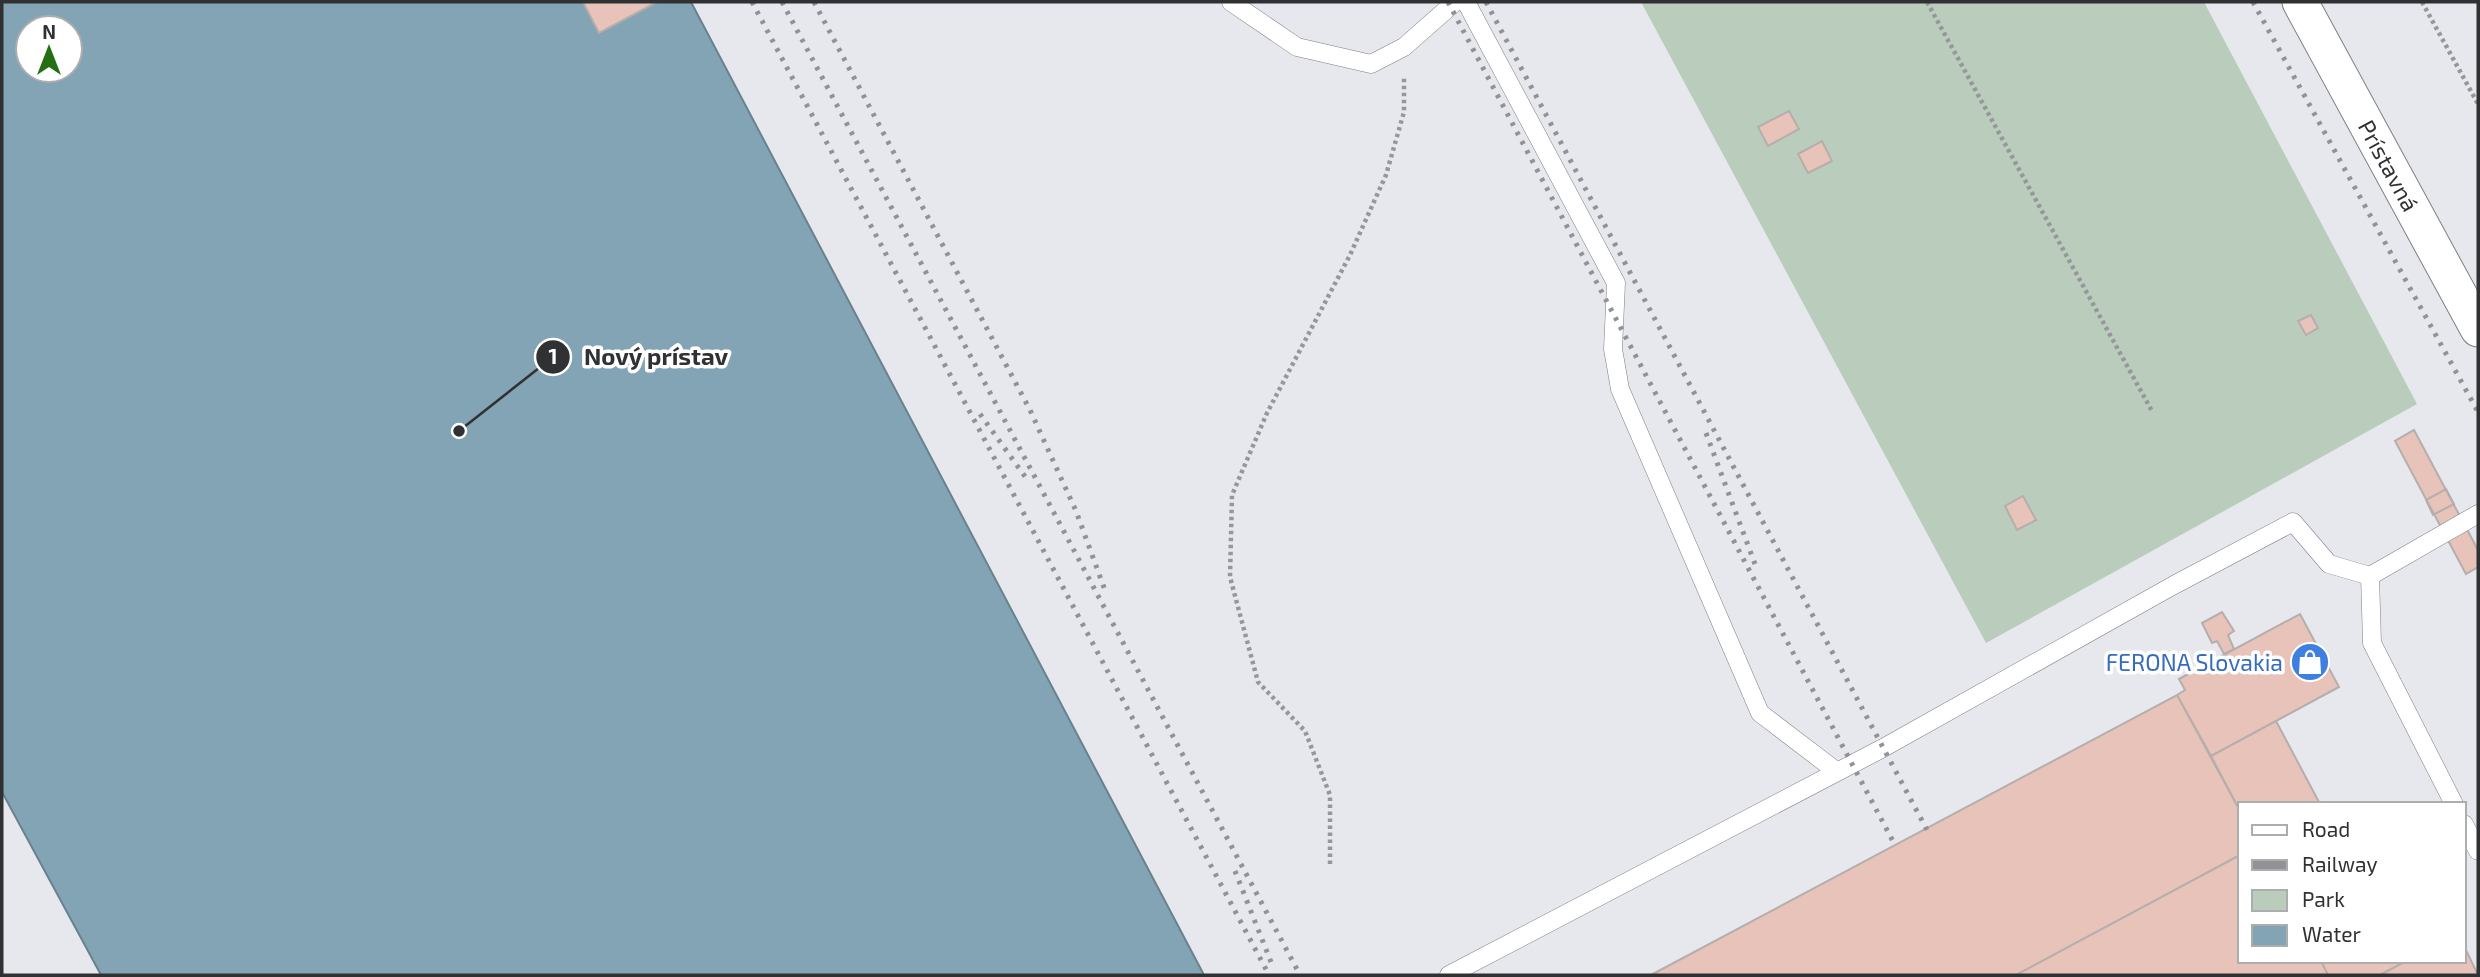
<svg xmlns="http://www.w3.org/2000/svg" width="2480" height="977" viewBox="0 0 2480 977" font-family="'Exo 2',sans-serif">
<style>
.green{fill:#bacdbc}
.water{fill:#83a4b4;stroke:#6a828d;stroke-width:2;fill-rule:evenodd}
.building{fill:#e7c3b9;stroke:#b5aeac;stroke-width:2}
.lines{fill:none;stroke-linecap:round;stroke-linejoin:round}
.lane-casing{stroke:#7d7f84;stroke-width:19}
.street-casing{stroke:#7d7f84;stroke-width:37}
.path{stroke:#95979b;stroke-width:4.5;stroke-dasharray:3.5 3.5;stroke-linecap:butt}
.lane{stroke:#fff;stroke-width:18}
.street{stroke:#fff;stroke-width:35}
.rail{stroke:#909296;stroke-width:5;stroke-dasharray:3.5 7;stroke-linecap:butt}
.labels{text-anchor:middle;dominant-baseline:central;stroke-width:7;stroke-linejoin:round;paint-order:stroke}
.street-label{font-size:23px;fill:#303133;stroke:#fff}
.shop-label{font-size:23px;fill:#366cbe;stroke:#fff;text-anchor:end}
.leader{fill:none;stroke:#303133;stroke-width:2.5}
.callout-dot{fill:#303133;stroke:#fff;stroke-width:2.5}
.mark-label{font-size:21px;text-anchor:middle;font-weight:bold;fill:#fff}
.callout-label{font-size:24px;text-anchor:middle;font-weight:bold;fill:#303133;stroke:#fff;stroke-width:7;stroke-linejoin:round;paint-order:stroke}
</style>
<rect width="100%" height="100%" fill="#e6e8ee"/>
<path class="green" d="M 1641,2 L 2204,2 L 2417,404 L 1986,643 Z"/>
<path class="water" d="M 2,2 L 691,2 L 1204,975 L 101,975 L 2,792 ZM 28,28 L 70,28 L 70,70 L 28,70 Z"/>
<path class="building" d="M 583,2 L 657,2 L 599,33 Z
M 1789,111 L 1799,129 L 1768,146 L 1758,127 Z
M 1822,141 L 1832,161 L 1808,173 L 1798,154 Z
M 2311,315 L 2318,328 L 2306,335 L 2298,321 Z
M 2414,430 L 2478,550 L 2478,567 L 2466,574 L 2395,441 Z
M 2446,489 L 2454,504 L 2433,515 L 2426,500 Z
M 2023,496 L 2036,520 L 2017,530 L 2005,506 Z
M 2222,612 L 2234,631 L 2228,635 L 2234,649 L 2224,654 L 2217,641 L 2212,643 L 2202,623 Z
M 2300,614 L 2339,687 L 2211,756 L 2177,695 L 2185,690 L 2179,679 Z
M 2177,695 L 2240,811 L 2240,855 L 2016,975 L 1651,975 Z
M 2276,721 L 2320,804 L 2240,804 L 2240,811 L 2211,756 Z
M 2240,855 L 2240,961 L 2321,961 L 2328,975 L 2016,975 Z
M 2464,946 L 2478,975 L 2380,975 L 2406,961 L 2464,961 Z
M 2321,961 L 2406,961 L 2380,975 L 2328,975 Z"/>
<g class="lines">
<g class="lane-casing">
<path id="lane" d="M 1231,2 L 1297,47 L 1371,64 L 1404,47 L 1455,2
M 1466,2 L 1616,283 L 1613,349 L 1620,389 L 1760,713 L 1836,771
M 2370,576 L 2372,643 L 2454,804
M 2464,824 L 2478,851
M 1449,975 L 1883,748 L 2174,585 L 2293,522 L 2329,564 L 2370,576 L 2478,514"/>
</g>
<g class="street-casing">
<g id="street">
<path id="s1" d="M 2300,2 L 2478,329"/>
</g>
</g>
<path class="path" d="M 1927,2 L 2153,413
M 2422,2 L 2478,104
M 1330,864 L 1330,795 L 1305,731 L 1258,682 L 1230,577 L 1232,495 L 1267,413 L 1350,255 L 1386,175 L 1404,112 L 1404,77"/>
<use href="#lane" class="lane"/>
<use href="#street" class="street"/>
<path class="rail" d="M 752,2 L 1269,975
M 782,2 L 1300,975
M 814,2 L 1030,410 L 1076,511 L 1106,593
M 1448,2 L 1895,845
M 1486,2 L 1927,830
M 2253,2 L 2478,412
M 980,414 L 1029,482
M 1706,433 L 1755,564
M 1235,871 L 1271,962"/>
</g>
<defs>
<g id="shop-disc" transform="scale(2.0125)"><circle r="9.5" fill="#3f7fe0" stroke="#fff"/><path d="M-5-2.5h2.3a2.7 3.5 0 0 1 5.4 0H5L5.5 6h-11ZM-1.5-2.5h3a1.5 2.3 0 0 0-3 0Z" fill="#fff"/></g>
</defs>
<g fill-rule="evenodd">
<use href="#shop-disc" x="2310" y="662"/>
</g>
<g class="labels">
<g class="street-label">
<text stroke="none"><textPath href="#s1" startOffset="186">Prístavná</textPath></text>
</g>
<g class="shop-label">
<text x="2283" y="662">FERONA Slovakia</text>
</g>
</g>
<path class="leader" d="M459 431L553 357"/>
<g class="callout-dot">
<circle cx="459" cy="431" r="7"/>
<circle cx="553" cy="357" r="18"/>
</g>
<g class="mark-label">
<text x="553" y="364">1</text>
</g>
<g class="callout-label">
<text x="656" y="365">Nový prístav</text>
</g>
<rect width="2480" height="977" fill="none" stroke="#303133" stroke-width="7"/>
<rect x="2238" y="802" width="228" height="161" fill="#ffffff" stroke="#acadad" stroke-width="2"/>
<rect x="2252" y="825" width="35" height="10" fill="#ffffff" stroke="#acadad" stroke-width="2"/>
<text x="2302" y="837" font-size="21" fill="#303133">Road</text>
<rect x="2252" y="860" width="35" height="10" fill="#909296" stroke="#acadad" stroke-width="2"/>
<text x="2302" y="872" font-size="21" fill="#303133">Railway</text>
<rect x="2252" y="890" width="35" height="21" fill="#bacdbc" stroke="#acadad" stroke-width="2"/>
<text x="2302" y="907" font-size="21" fill="#303133">Park</text>
<rect x="2252" y="925" width="35" height="21" fill="#83a4b4" stroke="#acadad" stroke-width="2"/>
<text x="2302" y="942" font-size="21" fill="#303133">Water</text>
<g transform="translate(49 49)"><circle r="33" fill="#ffffff" stroke="#acadad" stroke-width="2"/>
<path d="M0-5L12 26L0 18L-12 26Z" fill="#236f12"/>
<text y="-10" font-size="19" font-weight="bold" text-anchor="middle" fill="#303133">N</text>
</g>
</svg>
